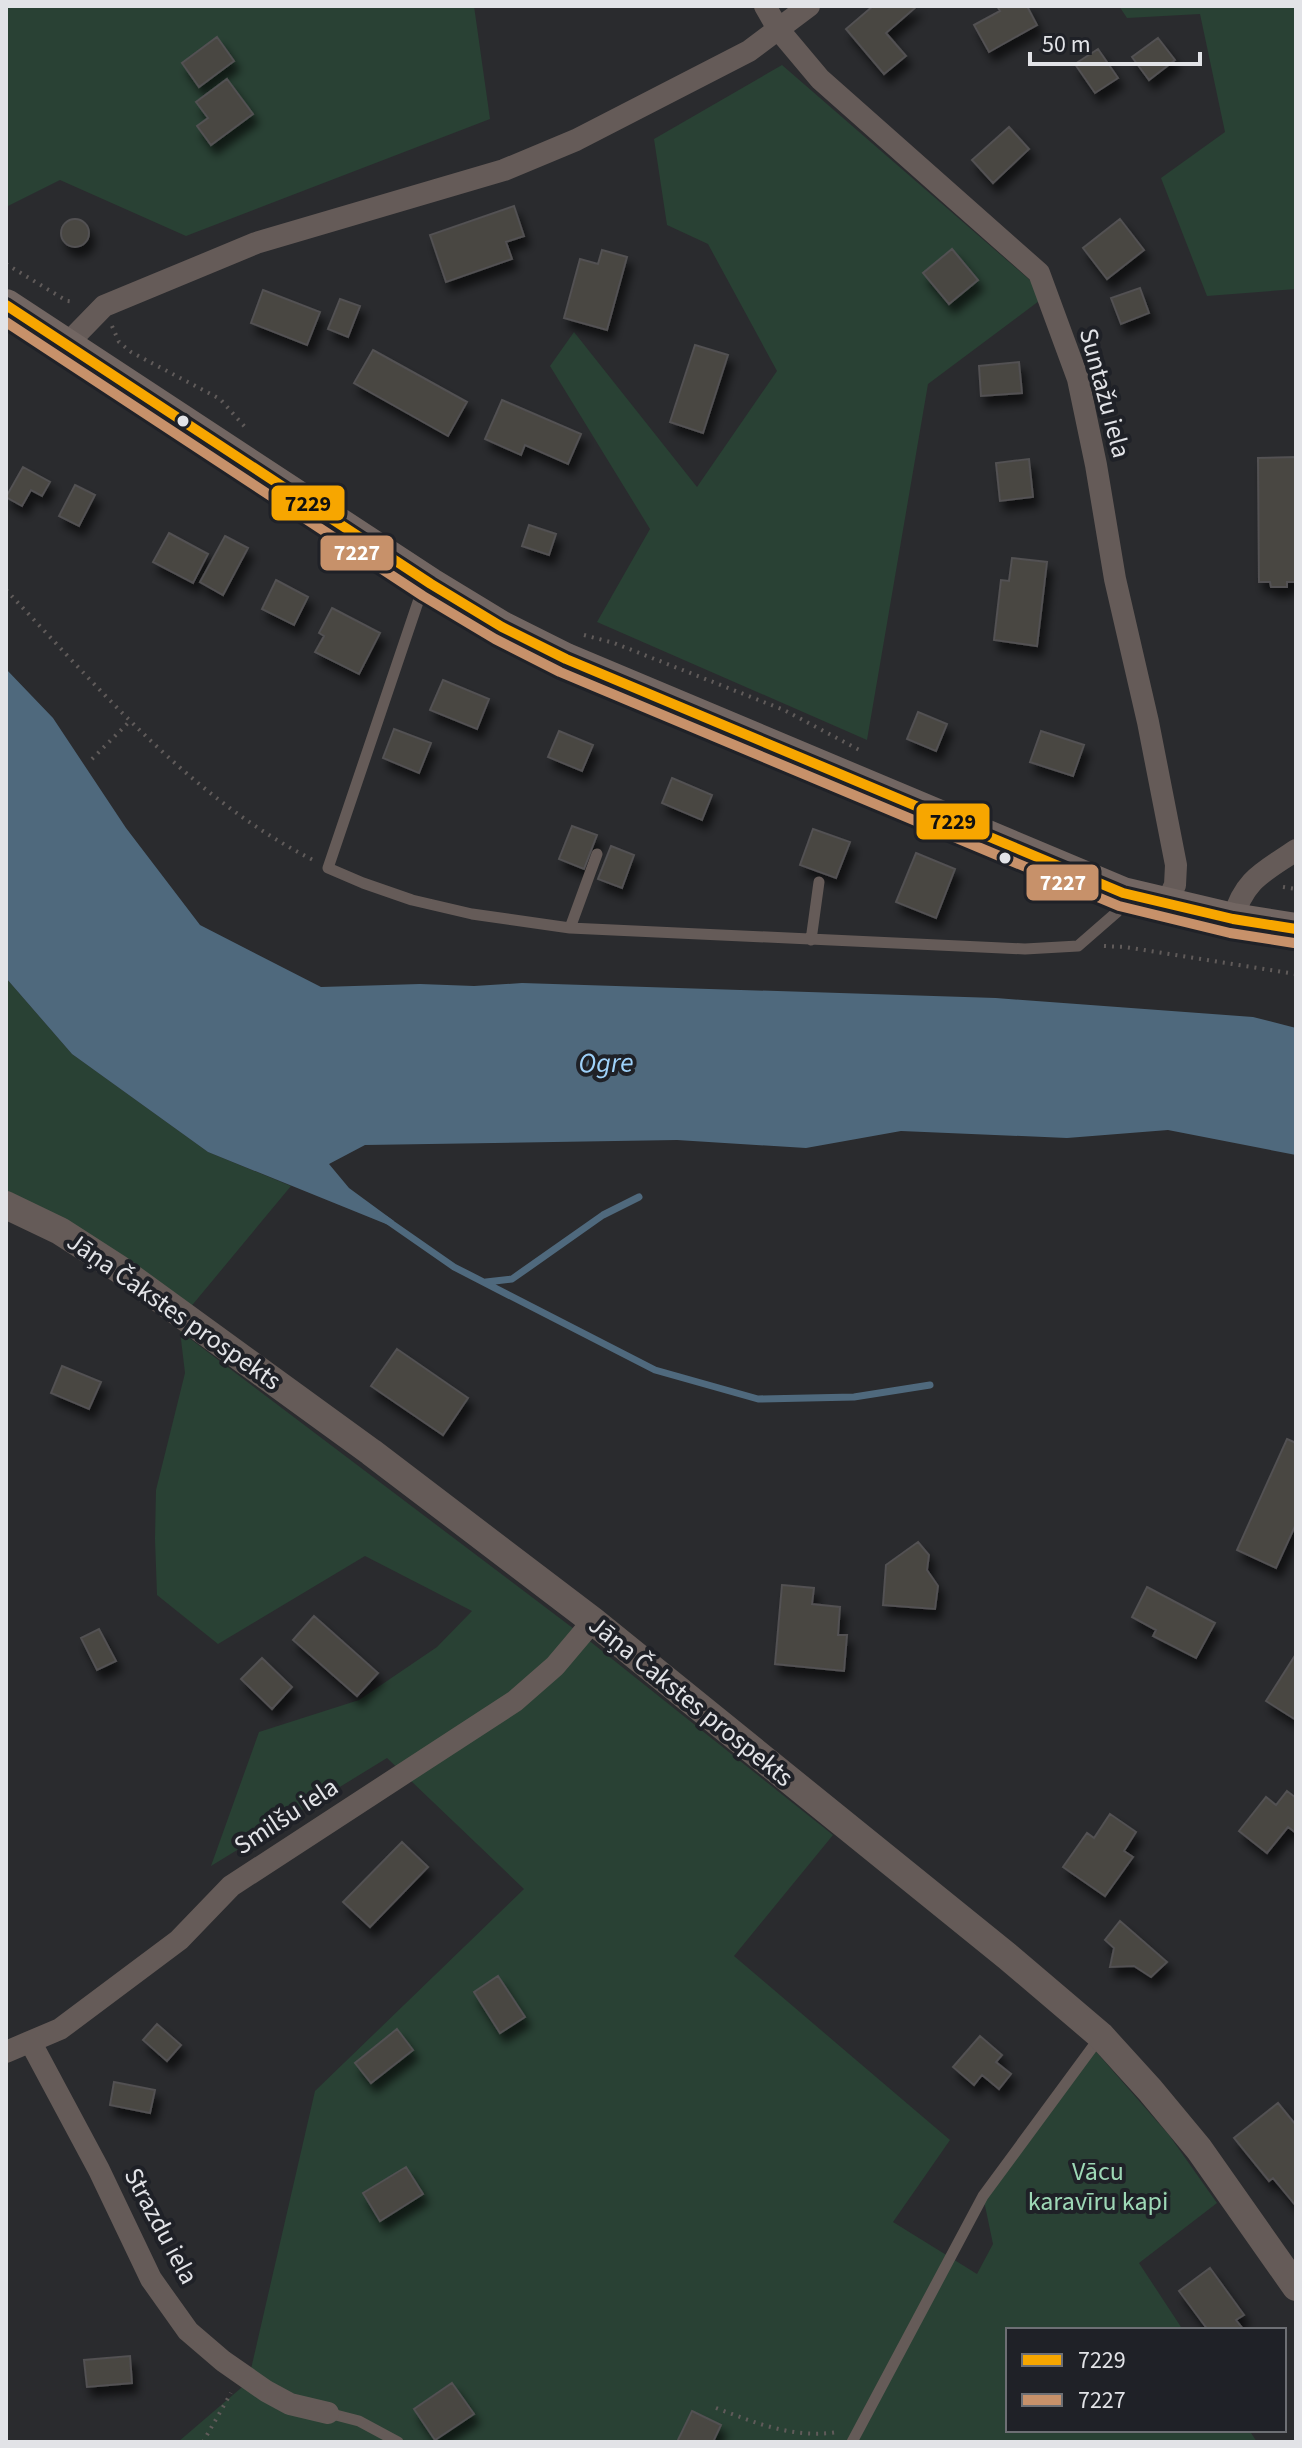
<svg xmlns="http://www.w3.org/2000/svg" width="1302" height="2448" viewBox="0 0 1302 2448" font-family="'Source Sans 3',sans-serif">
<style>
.green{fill:#294134}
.water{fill:#4f697d}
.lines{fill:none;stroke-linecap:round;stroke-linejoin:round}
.stream{stroke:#4f697d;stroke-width:7}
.building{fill:#494643;stroke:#525152;stroke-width:2;filter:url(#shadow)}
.path{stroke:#605b5a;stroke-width:4;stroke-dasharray:2 6;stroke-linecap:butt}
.service{stroke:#655b58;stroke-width:11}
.minor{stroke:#655b58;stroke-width:22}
.tertiary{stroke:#655b58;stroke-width:28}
.secondary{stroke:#726662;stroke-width:32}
.bus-1-casing{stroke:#1f2127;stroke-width:16}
.bus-2-casing{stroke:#1f2127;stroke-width:16}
.bus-1{stroke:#f7a600;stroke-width:10}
.bus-2{stroke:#c7916a;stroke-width:10}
.bus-dot{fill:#e2e3e7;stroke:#1f2127;stroke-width:3}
.labels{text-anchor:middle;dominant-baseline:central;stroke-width:8;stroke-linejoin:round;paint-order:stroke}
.street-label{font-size:26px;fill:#e2e3e7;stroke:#1f2127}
.park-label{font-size:26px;fill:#9dd8b6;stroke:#1f2127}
.water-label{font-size:28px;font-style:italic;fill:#9fd2fa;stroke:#1f2127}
.line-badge{stroke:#1f2127;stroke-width:3}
.badge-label{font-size:22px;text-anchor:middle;font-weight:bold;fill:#fff}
.pale-badge-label{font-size:22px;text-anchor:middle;font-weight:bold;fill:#111}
</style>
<defs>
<filter id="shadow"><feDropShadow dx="5" dy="9" stdDeviation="4" flood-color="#0009"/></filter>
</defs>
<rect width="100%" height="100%" fill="#2a2b2e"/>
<path class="green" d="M 6,6 L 474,6 L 490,119 L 186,236 L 60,180 L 6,207 Z
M 1119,6 L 1296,6 L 1296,289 L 1207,296 L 1161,178 L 1225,132 L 1200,14 L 1127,18 Z
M 782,65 L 1047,295 L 928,384 L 867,740 L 597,622 L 650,529 L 550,366 L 574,332 L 697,487 L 777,371 L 708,244 L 667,225 L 654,139 Z
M 6,978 L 72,1054 L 208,1152 L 291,1186 L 184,1315 L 6,1205 Z
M 180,1331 L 582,1635 L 833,1835 L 734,1956 L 950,2140 L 893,2222 L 977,2274 L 993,2244 L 983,2196 L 1092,2047 L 1169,2135 L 1217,2203 L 1139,2263 L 1183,2330 L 1008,2330 L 1008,2430 L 1249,2430 L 1257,2442 L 178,2442 L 248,2382 L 315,2091 L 524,1889 L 387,1758 L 211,1866 L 259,1732 L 359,1700 L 437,1647 L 472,1611 L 365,1556 L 218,1644 L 157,1595 L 155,1539 L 156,1490 L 185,1373 Z"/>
<path class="water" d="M 6,669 L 53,718 L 126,828 L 200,925 L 321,987 L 420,984 L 474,986 L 522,983 L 996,998 L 1253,1017 L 1296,1028 L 1296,1155 L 1168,1130 L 1067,1138 L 901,1131 L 806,1148 L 677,1140 L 365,1145 L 329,1164 L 349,1188 L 394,1221 L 391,1226 L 208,1152 L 72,1054 L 6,978 Z"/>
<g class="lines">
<path class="stream" d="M 385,1219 L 454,1267 L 655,1370 L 758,1399 L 854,1397 L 930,1385
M 486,1282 L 512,1279 L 603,1215 L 639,1197"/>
</g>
<path class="building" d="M 873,6 L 916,7 L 886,33 L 906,56 L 884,74 L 846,29 Z
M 997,6 L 1027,6 L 1037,25 L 989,52 L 974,25 L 1000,11 Z
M 217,37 L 234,61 L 199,87 L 182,63 Z
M 1158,38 L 1175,60 L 1149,80 L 1132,57 Z
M 1098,49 L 1118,78 L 1095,93 L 1075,64 Z
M 227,79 L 253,114 L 211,145 L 197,126 L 208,118 L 196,102 Z
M 1009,127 L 1029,149 L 993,183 L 972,160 Z
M 514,206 L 524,236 L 506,242 L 512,259 L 446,282 L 430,235 Z
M 1120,219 L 1144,250 L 1107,279 L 1083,248 Z
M61 233a14 14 0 1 1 28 0a14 14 0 1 1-28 0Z
M 952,249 L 978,280 L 949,304 L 923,273 Z
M 602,250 L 627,257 L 607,330 L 564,318 L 580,259 L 598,264 Z
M 1140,288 L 1149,313 L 1121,324 L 1111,298 Z
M 263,290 L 320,312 L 307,345 L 251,323 Z
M 340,299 L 360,306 L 348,337 L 328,329 Z
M 695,345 L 728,355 L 703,433 L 670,422 Z
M 373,350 L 467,402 L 448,436 L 354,383 Z
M 1019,362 L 1022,393 L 981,396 L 979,366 Z
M 502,400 L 581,434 L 568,464 L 525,445 L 521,455 L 485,439 Z
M 1296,457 L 1296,582 L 1287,582 L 1287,587 L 1271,587 L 1270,582 L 1259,582 L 1258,458 Z
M 1029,459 L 1033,497 L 1000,501 L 996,463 Z
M 23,467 L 50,482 L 42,496 L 31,490 L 22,506 L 6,497 Z
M 75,485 L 95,495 L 79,526 L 59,516 Z
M 529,525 L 556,534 L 549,555 L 522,546 Z
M 169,533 L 208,554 L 193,583 L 153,562 Z
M 225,536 L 248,548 L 223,595 L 200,582 Z
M 1012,558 L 1047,562 L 1037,646 L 994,640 L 1001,580 L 1009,581 Z
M 276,580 L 308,597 L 294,625 L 262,609 Z
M 332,608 L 380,633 L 359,674 L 315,652 L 324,636 L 319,633 Z
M 443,680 L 489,699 L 477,729 L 430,710 Z
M 918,712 L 947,724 L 936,751 L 907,739 Z
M 394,729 L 431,743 L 419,773 L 383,758 Z
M 559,731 L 593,745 L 582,771 L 548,757 Z
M 1041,731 L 1084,745 L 1073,776 L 1030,762 Z
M 672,778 L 712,795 L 702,820 L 662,803 Z
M 572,826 L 597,835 L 584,869 L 559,859 Z
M 813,829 L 850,842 L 836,878 L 800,865 Z
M 611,846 L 634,855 L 622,888 L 598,879 Z
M 916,853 L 955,869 L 936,918 L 896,902 Z
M 397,1349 L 468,1398 L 443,1435 L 371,1386 Z
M 62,1366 L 101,1382 L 89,1409 L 51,1393 Z
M 1287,1439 L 1296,1443 L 1296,1524 L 1276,1568 L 1237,1550 Z
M 918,1542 L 929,1555 L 927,1570 L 938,1586 L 935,1609 L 883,1605 L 886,1565 Z
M 782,1585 L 814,1588 L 812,1604 L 840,1607 L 838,1635 L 847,1635 L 844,1671 L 775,1664 Z
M 1147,1587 L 1215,1623 L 1196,1658 L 1153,1636 L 1156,1630 L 1132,1617 Z
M 314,1616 L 378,1673 L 357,1696 L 293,1640 Z
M 99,1629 L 116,1661 L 97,1670 L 81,1638 Z
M 1296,1654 L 1296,1720 L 1266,1701 Z
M 262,1658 L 292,1687 L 272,1709 L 241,1679 Z
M 1287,1791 L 1296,1798 L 1296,1833 L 1288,1827 L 1267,1853 L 1239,1831 L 1266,1797 L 1276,1805 Z
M 1110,1814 L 1136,1832 L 1124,1851 L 1133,1857 L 1105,1896 L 1063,1867 L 1087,1833 L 1094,1838 Z
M 402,1842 L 428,1867 L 370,1927 L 343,1902 Z
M 1120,1921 L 1167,1962 L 1151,1977 L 1134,1966 L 1110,1967 L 1114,1948 L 1105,1940 Z
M 498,1976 L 525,2017 L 500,2033 L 474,1992 Z
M 157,2024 L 181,2045 L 167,2061 L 143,2040 Z
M 397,2029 L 413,2050 L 371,2083 L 355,2063 Z
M 980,2036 L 1002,2055 L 996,2062 L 1011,2074 L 999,2089 L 982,2075 L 974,2085 L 953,2067 Z
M 114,2082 L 155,2090 L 150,2113 L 110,2105 Z
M 1278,2103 L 1296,2125 L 1296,2206 L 1273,2178 L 1269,2181 L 1234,2138 Z
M 406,2167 L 423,2194 L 380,2221 L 363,2193 Z
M 1210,2268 L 1244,2315 L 1236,2320 L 1244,2330 L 1208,2330 L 1179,2291 Z
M 130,2356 L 132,2383 L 87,2387 L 84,2360 Z
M 452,2383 L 474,2414 L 435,2440 L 414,2409 Z
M 692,2411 L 721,2425 L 713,2442 L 677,2442 Z"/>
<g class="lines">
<path class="path" d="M 6,264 L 67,301 L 75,302
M 112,326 L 119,342 L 131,352 L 220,399 L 245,427
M 6,590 C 100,689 191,799 315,861
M 584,635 L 614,643 L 784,710 L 863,752
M 92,759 L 130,721
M 1283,887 L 1296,889
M 1104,946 L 1125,947 L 1296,974
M 716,2408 C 756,2423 794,2439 837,2432
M 203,2442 L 231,2393"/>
<path class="service" d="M 428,588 L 418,602 L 328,868 L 363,883 L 412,900 L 472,914 L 570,928 L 1025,949 L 1078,946 L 1117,912 L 1123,895
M 570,928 L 597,854
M 811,940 L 819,882
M 328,2413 L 359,2421 L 398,2442
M 852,2442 L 983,2196 L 1100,2037"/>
<path class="minor" d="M 765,6 L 778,29 L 820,79 L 1039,273 L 1078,379 L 1096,465 L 1115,579 L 1148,722 L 1176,865 L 1175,885 L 1166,904
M 67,344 L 104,306 L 256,243 L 504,170 L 576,140 L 749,51 L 809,6
M 1233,919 C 1244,879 1264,872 1296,850
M 31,2043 L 99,2170 L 151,2279 L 188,2331 L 223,2361 L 266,2391 L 290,2404 L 328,2413
M 6,2052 L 60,2029 L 179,1940 L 231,1886 L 515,1701 L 555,1666 L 593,1621"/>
<path class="tertiary" d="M 6,1205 L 60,1231 L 119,1269 L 371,1452 L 593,1621 L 1007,1956 L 1101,2036 L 1150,2090 L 1199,2149 L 1296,2287"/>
<path class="secondary" d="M 6,305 L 431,584 L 502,627 L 566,659 L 1123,893 L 1233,919 L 1296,929"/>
<g class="bus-1-casing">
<path id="bus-1" d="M 6,305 L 431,584 L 502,627 L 566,659 L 1123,893 L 1233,919 L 1296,929"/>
</g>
<g class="bus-2-casing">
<path id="bus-2" d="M 6,322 L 423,596 L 495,639 L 560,672 L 1119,906 L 1230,933 L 1294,943"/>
</g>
<use href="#bus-1" class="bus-1"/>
<use href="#bus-2" class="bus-2"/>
</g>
<g class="bus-dot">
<circle cx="183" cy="421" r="7"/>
<circle cx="1005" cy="858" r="7"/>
</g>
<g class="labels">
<g class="street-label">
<text transform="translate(1105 393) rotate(75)">Suntažu iela</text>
<text transform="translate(174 1311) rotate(35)">Jāņa Čakstes prospekts</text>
<text transform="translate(691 1701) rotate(39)">Jāņa Čakstes prospekts</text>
<text transform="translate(286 1816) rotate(-33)">Smilšu iela</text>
<text transform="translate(161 2226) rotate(62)">Strazdu iela</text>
</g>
<g class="park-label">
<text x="1098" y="2171">Vācu<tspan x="1098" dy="30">karavīru kapi</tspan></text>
</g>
<g class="water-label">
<text transform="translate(606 1063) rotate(-1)">Ogre</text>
</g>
</g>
<g class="line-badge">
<rect x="270" y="484" width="76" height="38" rx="8" fill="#f7a600"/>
<rect x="319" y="534" width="76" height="38" rx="8" fill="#c7916a"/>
<rect x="915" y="802" width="76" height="39" rx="8" fill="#f7a600"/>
<rect x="1025" y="863" width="75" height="39" rx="8" fill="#c7916a"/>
</g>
<g class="badge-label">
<text x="357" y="560">7227</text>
<text x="1063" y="890">7227</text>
</g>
<g class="pale-badge-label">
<text x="308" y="511">7229</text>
<text x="953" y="829">7229</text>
</g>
<rect width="1302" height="2448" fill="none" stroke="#e2e3e7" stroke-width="16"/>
<rect x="1006" y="2328" width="280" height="104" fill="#1f2127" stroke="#6d6f74" stroke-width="2"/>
<rect x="1022" y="2354" width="40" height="12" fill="#f7a600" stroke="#6d6f74" stroke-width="2"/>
<text x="1078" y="2368" font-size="24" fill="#e2e3e7">7229</text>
<rect x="1022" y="2394" width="40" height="12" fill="#c7916a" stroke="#6d6f74" stroke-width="2"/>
<text x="1078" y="2408" font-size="24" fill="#e2e3e7">7227</text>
<path d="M1030 52v12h170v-12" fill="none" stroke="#e2e3e7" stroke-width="4"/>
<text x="1042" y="52" font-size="24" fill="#e2e3e7" stroke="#1f2127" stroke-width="6" paint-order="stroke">50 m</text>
</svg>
